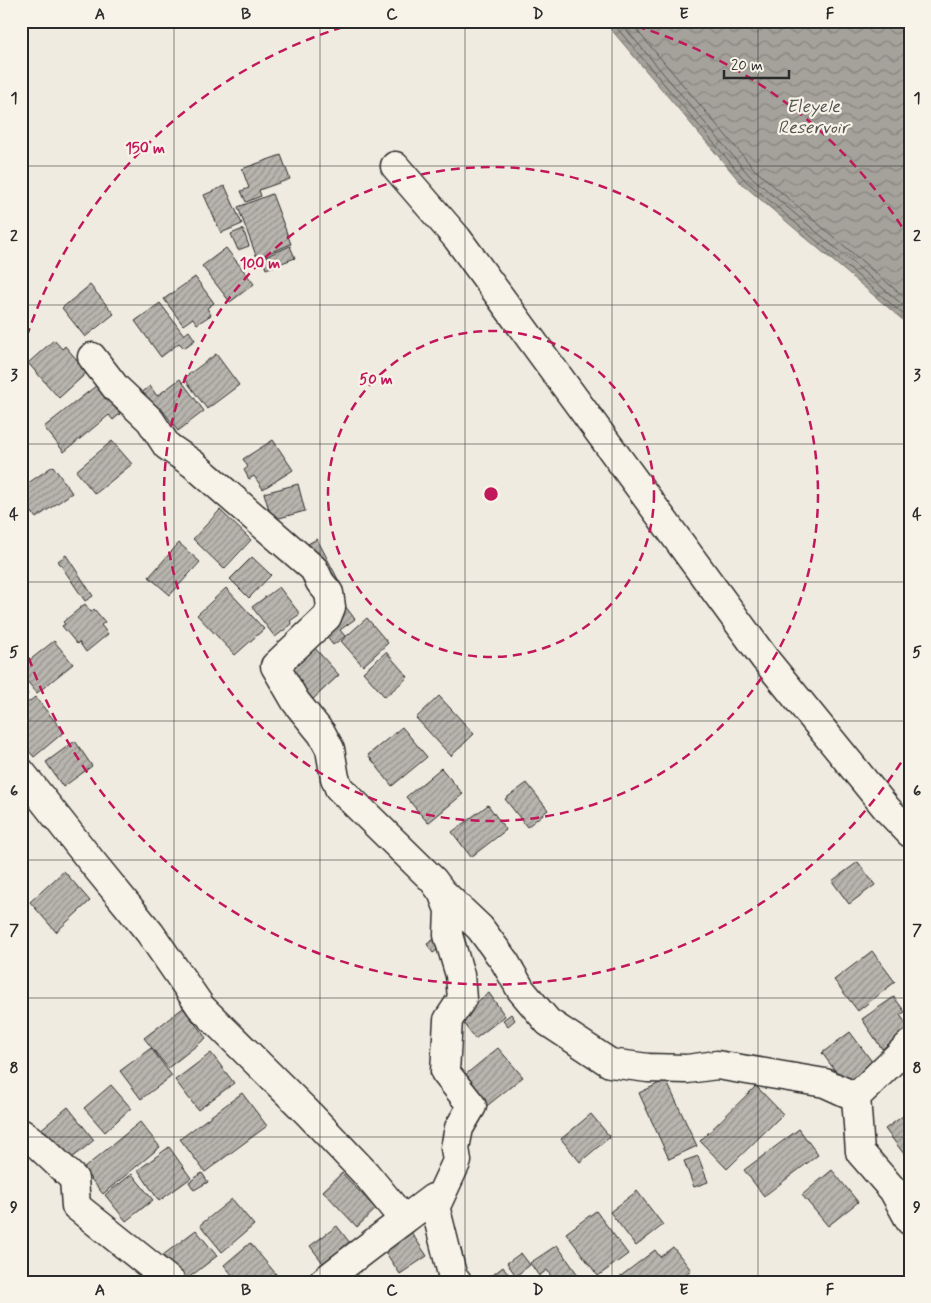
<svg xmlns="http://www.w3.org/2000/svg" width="931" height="1303" viewBox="0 0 931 1303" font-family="Mynerve,sans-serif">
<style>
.water{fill:url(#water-waves);stroke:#74726e}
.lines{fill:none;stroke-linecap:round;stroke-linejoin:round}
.shore{stroke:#5b5b57;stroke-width:1}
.building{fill:url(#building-hatch);stroke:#2b2b2b}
.minor-casing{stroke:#2b2b2b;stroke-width:31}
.minor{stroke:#f7f3e8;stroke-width:28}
.grid{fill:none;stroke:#2b2b2b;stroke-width:1;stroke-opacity:0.55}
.ring{fill:none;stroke:#c2185b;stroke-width:2.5;stroke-dasharray:9 6}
.labels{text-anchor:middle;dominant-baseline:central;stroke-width:4.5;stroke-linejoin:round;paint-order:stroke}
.water-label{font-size:18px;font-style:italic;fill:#555552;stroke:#f7f3e8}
.centre{fill:#c2185b;stroke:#f7f3e8;stroke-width:2.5}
.ring-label{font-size:15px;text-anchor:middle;font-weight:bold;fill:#c2185b;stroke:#f7f3e8;stroke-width:4.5;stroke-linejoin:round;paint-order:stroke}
.neatline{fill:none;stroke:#2b2b2b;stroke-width:2}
.grid-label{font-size:16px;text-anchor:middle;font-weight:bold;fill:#2b2b2b}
</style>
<defs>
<pattern id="water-waves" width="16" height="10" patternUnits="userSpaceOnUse" patternTransform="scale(1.25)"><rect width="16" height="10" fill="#a4a29a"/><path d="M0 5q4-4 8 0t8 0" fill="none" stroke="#86847e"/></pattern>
<pattern id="building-hatch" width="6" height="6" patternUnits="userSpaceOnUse" patternTransform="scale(1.25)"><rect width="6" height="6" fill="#b8b5ae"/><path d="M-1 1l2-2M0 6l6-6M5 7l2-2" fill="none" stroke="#96938e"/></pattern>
</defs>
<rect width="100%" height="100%" fill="#efebe0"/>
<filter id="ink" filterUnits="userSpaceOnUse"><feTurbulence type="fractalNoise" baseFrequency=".02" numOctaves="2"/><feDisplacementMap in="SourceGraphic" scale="10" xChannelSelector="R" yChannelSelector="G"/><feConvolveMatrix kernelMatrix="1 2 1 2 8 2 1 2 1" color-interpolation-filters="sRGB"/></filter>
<g filter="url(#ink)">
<path class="water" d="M 604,21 L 910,21 L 910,326 L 741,183 Z"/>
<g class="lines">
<path class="shore" d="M 611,21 L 745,180 L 910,320
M 619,21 L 749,175 L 910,311
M 629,21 L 755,170 L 910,302"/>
</g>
<path class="building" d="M 281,155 L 290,179 L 259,190 L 261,196 L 246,202 L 241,191 L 249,188 L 242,169 Z
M 225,186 L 242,224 L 221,233 L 204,195 Z
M 272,194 L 291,244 L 257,258 L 238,207 Z
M 243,229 L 249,246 L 238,250 L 231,234 Z
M 290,246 L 295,258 L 266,269 L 262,258 Z
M 226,248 L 254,284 L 230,302 L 202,266 Z
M 195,277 L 214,303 L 207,308 L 211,315 L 197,324 L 193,318 L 183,325 L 164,299 Z
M 90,285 L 114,314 L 85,337 L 62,308 Z
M 160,303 L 184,335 L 189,331 L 195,340 L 184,348 L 179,343 L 161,357 L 135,321 Z
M 54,340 L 62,349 L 65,346 L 78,361 L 83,356 L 93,367 L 59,398 L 28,363 Z
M 216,354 L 239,385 L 207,409 L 184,378 Z
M 180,379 L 204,411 L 178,431 L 161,408 L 153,414 L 139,395 L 150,386 L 157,396 Z
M 97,385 L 120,414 L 113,420 L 109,415 L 64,452 L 44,427 Z
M 273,440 L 293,470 L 263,489 L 254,476 L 249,479 L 244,470 L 248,467 L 243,459 Z
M 112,441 L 132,464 L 95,494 L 76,471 Z
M 53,466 L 72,493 L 36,518 L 21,497 L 21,488 Z
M 298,484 L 305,511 L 272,520 L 264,493 Z
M 220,510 L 251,540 L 224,569 L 193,539 Z
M 317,539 L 341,585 L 330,591 L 306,545 Z
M 179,543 L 200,562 L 170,595 L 149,577 Z
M 66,555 L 93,596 L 85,601 L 58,561 Z
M 252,557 L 271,575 L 249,598 L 230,579 Z
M 279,587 L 300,614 L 290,621 L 292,624 L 275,637 L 252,607 Z
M 226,588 L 264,629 L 235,655 L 197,615 Z
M 85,604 L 91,612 L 94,609 L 105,622 L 101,625 L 108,634 L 86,652 L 79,642 L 77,644 L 62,626 L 65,624 L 63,622 Z
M 345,606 L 355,619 L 340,630 L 345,636 L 333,645 L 319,627 Z
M 367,618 L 388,643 L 363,666 L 341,641 Z
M 54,641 L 73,664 L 37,693 L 21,674 L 21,667 Z
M 313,646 L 339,675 L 312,700 L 285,672 Z
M 386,652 L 408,677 L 385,697 L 363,672 Z
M 21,687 L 28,694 L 21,700 Z
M 439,696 L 474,734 L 451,756 L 416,718 Z
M 35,697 L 64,732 L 34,757 L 21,742 L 21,708 Z
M 402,727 L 427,757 L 392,786 L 368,755 Z
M 75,741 L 92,766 L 63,787 L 46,762 Z
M 441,768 L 463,794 L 428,823 L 406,797 Z
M 527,783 L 548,810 L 527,827 L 505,799 Z
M 488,805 L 506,830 L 471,857 L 452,832 Z
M 858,862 L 875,885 L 849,904 L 832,881 Z
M 64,871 L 90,901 L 56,932 L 30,902 Z
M 440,935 L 446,944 L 433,953 L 427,944 Z
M 872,951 L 895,982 L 858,1011 L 834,980 Z
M 489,993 L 505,1016 L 475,1039 L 458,1016 Z
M 894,997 L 905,1012 L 900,1015 L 910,1029 L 882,1049 L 862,1019 Z
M 183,1008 L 206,1038 L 168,1068 L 144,1038 Z
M 511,1014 L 515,1020 L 508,1026 L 503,1020 Z
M 850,1032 L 873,1063 L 845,1084 L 822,1053 Z
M 151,1048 L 172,1076 L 141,1099 L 120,1071 Z
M 498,1048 L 523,1077 L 483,1109 L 459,1080 Z
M 211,1053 L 234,1083 L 198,1110 L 175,1080 Z
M 666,1080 L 697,1146 L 669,1159 L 639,1093 Z
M 111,1085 L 131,1108 L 105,1132 L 84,1108 Z
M 756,1086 L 783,1114 L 727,1169 L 700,1141 Z
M 242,1093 L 267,1126 L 205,1172 L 180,1139 Z
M 68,1107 L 94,1140 L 65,1164 L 39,1131 Z
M 910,1111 L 910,1149 L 904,1154 L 885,1129 Z
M 591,1114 L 610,1137 L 580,1162 L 561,1139 Z
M 140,1122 L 160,1147 L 103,1194 L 83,1169 Z
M 799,1129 L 818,1155 L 764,1196 L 744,1170 Z
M 169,1147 L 191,1178 L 159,1201 L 138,1170 Z
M 698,1156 L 708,1182 L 694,1187 L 684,1161 Z
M 832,1170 L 858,1202 L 828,1226 L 802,1195 Z
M 202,1173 L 208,1182 L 194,1190 L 189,1182 Z
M 342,1173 L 376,1209 L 357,1227 L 323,1191 Z
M 132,1174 L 153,1200 L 126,1221 L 105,1195 Z
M 637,1191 L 663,1225 L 636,1246 L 610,1212 Z
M 232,1199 L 254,1225 L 222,1252 L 200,1225 Z
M 596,1211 L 628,1254 L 598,1276 L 566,1233 Z
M 337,1226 L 350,1243 L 323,1263 L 310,1246 Z
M 409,1229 L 427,1256 L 400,1274 L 382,1247 Z
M 196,1230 L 217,1256 L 183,1282 L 163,1255 Z
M 250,1243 L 276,1274 L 267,1282 L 238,1282 L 224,1265 Z
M 557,1245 L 583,1282 L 555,1282 L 547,1270 L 539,1276 L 530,1263 Z
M 673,1247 L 691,1270 L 676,1282 L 613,1282 L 655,1250 L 660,1257 Z
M 521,1253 L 530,1265 L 516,1276 L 507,1263 Z
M 503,1267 L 514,1281 L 484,1282 Z"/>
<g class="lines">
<g class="minor-casing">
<path id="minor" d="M 395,166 L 457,238 L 765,659 L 887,809 L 910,833
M 92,357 L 116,388 L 150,420 L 167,446 L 193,464 L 314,569 L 320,582 L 329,593 L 331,607 L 327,617 L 275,666 L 296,702 L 322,734 L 330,749 L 335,778 L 339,788 L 433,880 L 442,892 L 449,910 L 448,935 L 460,975 L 462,999 L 448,1020 L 445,1072 L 472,1106 L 459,1128 L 455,1148 L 457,1161 L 436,1206
M 21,772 L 92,862 L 150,933 L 201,1007 L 310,1115 L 366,1174 L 404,1220
M 442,892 L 480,928 L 505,962 L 521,990 L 548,1022 L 610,1063 L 648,1068 L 687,1069 L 717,1065 L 825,1083 L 856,1097
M 910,1044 L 856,1097 L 860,1152 L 893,1190 L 910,1221
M 21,1133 L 37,1144 L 74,1179 L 76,1206 L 171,1282
M 323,1282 C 359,1253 396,1226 433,1198 L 453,1278 L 457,1282"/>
</g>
<use href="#minor" class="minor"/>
</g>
</g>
<path class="grid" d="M 174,21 L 174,1282M 320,21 L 320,1282M 465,21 L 465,1282M 612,21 L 612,1282M 758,21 L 758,1282M 21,166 L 910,166M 21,305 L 910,305M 21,444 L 910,444M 21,582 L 910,582M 21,721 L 910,721M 21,860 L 910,860M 21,998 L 910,998M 21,1137 L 910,1137"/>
<g class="ring">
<circle cx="491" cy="494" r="163"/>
<circle cx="491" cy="494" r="327"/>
<path d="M909 750A490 490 0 0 1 22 637M22 351A490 490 0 0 1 360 22M622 22A490 490 0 0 1 909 238"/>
</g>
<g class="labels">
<g class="water-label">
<text x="813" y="107">Eleyele<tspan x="813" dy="21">Reservoir</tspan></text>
</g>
</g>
<circle cx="491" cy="494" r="8" class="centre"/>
<g class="ring-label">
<text x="145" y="153">150 m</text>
<text x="260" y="268">100 m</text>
<text x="376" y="384">50 m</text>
</g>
<rect width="931" height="1303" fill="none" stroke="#f7f3e8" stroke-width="55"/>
<path d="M724 70v8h65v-8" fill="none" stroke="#2b2b2b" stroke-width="2.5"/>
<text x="731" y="70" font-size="15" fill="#2b2b2b" stroke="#f7f3e8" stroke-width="4" paint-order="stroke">20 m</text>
<rect x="28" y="28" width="876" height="1248" class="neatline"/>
<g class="grid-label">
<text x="100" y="19">A</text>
<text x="246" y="19">B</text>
<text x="392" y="19">C</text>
<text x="538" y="19">D</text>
<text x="684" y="19">E</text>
<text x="830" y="19">F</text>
<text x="14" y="103">1</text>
<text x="917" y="103">1</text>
<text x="14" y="241">2</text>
<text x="917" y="241">2</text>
<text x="14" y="380">3</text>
<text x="917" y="380">3</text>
<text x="14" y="519">4</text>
<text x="917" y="519">4</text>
<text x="14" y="657">5</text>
<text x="917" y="657">5</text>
<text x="14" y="796">6</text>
<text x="917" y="796">6</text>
<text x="14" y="935">7</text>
<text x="917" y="935">7</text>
<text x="14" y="1073">8</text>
<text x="917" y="1073">8</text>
<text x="14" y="1212">9</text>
<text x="917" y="1212">9</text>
<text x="100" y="1295">A</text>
<text x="246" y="1295">B</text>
<text x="392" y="1295">C</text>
<text x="538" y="1295">D</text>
<text x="684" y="1295">E</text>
<text x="830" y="1295">F</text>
</g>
</svg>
